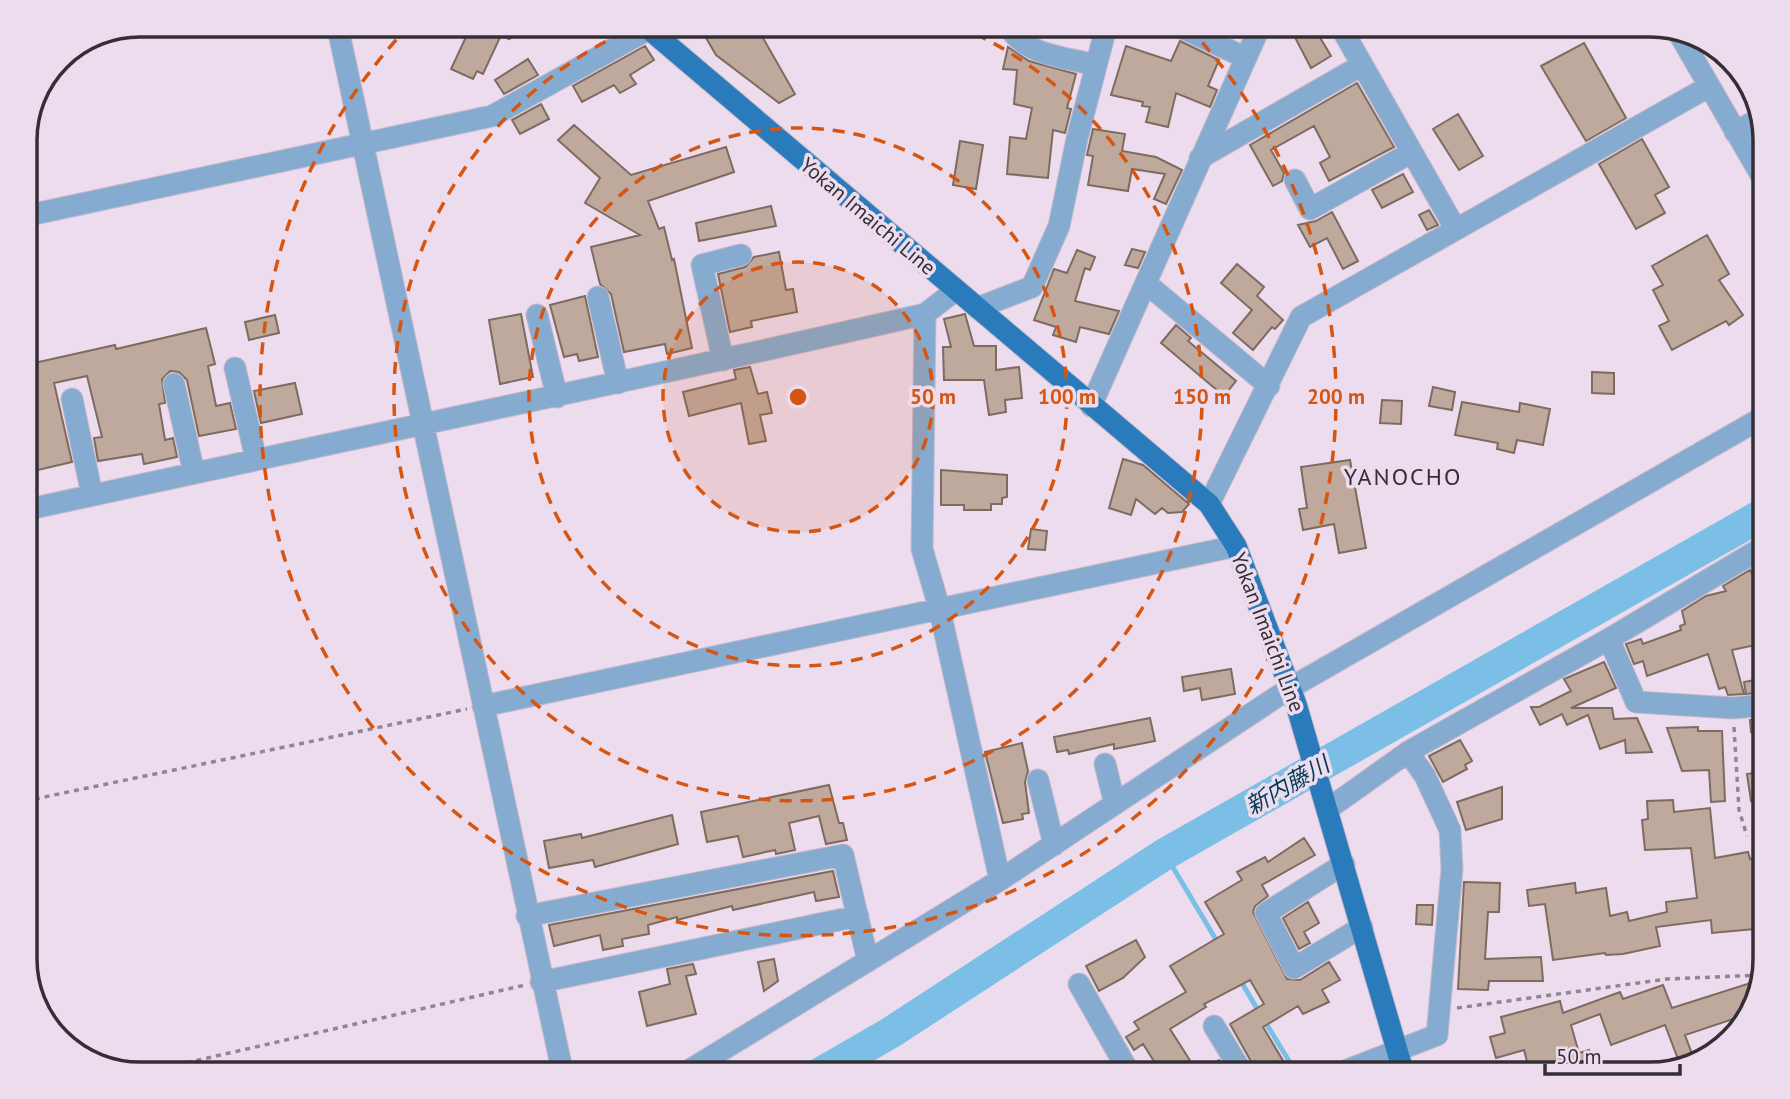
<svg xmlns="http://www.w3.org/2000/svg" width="1790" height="1099" viewBox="0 0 1790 1099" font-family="'PT Sans','Noto Sans JP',sans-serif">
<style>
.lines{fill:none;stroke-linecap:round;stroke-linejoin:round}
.stream{stroke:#7bbfe6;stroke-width:5}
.river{stroke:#7bbfe6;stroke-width:32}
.building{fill:#bfa99d;stroke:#7e6b60;stroke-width:2}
.minor-casing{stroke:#c7b9c9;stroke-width:23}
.major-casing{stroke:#c7b9c9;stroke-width:23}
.path{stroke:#908591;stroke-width:3.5;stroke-dasharray:5 5;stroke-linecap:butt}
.minor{stroke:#85acd0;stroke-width:21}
.major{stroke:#297bbc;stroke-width:21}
.ring{fill:none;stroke:#d65510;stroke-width:3.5;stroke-dasharray:12 9}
.labels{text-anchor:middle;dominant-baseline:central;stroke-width:7;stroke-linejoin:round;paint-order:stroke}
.street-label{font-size:21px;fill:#352f35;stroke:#ecdcee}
.water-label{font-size:23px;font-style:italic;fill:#003b55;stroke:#ecdcee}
.quarter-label{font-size:24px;letter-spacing:2px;fill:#352f35;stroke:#ecdcee}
.rim{fill:none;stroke:#352f35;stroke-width:3.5}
.centre{fill:#d65510;stroke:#ecdcee;stroke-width:3.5}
.ring-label{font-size:21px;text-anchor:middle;font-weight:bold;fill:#d65510;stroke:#ecdcee;stroke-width:7;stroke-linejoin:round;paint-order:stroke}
</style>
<rect width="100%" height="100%" fill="#ecdcee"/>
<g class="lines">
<path class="stream" d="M 1165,854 L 1218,943
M 1239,978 L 1259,1012
M 1264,1020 L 1297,1074"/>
<path class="river" d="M 819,1074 L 890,1033 L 1165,854 L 1765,513"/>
</g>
<path class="building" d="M 472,24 L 535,24 L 509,39 L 501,35 L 483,74 L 477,71 L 473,79 L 451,69 Z
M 698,24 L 784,24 L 763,38 L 795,94 L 779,103 L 716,55 Z
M 1288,24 L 1312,24 L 1331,56 L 1311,68 Z
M 1180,41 L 1219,60 L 1208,86 L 1217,90 L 1210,107 L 1176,93 L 1168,127 L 1146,122 L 1150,107 L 1142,106 L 1143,102 L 1111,95 L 1126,46 L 1171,61 Z
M 1584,43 L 1626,118 L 1586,141 L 1541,66 Z
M 645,46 L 654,60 L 630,75 L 636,84 L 620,93 L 614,85 L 582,102 L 573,86 Z
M 1008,47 L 1029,61 L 1076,74 L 1067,108 L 1071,109 L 1065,133 L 1053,130 L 1048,178 L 1007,174 L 1010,137 L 1026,139 L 1032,108 L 1014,104 L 1017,70 L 1003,69 Z
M 528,59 L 538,75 L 504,94 L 495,80 Z
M 1357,83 L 1394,147 L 1329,181 L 1320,163 L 1330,157 L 1314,126 L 1271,150 L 1284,173 L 1282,181 L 1273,186 L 1250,145 Z
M 541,104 L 549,119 L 520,134 L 512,120 Z
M 1458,114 L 1483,156 L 1459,170 L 1433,129 Z
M 574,125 L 631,175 L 726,147 L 734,172 L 648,201 L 659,229 L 664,227 L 672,260 L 674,259 L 692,348 L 667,354 L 665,344 L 624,352 L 611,294 L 600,284 L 591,247 L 640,235 L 585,203 L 600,178 L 558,140 Z
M 1093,129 L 1125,134 L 1122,151 L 1156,157 L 1182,170 L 1166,204 L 1154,199 L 1165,174 L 1132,169 L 1128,191 L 1088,185 L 1093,156 L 1087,155 Z
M 1642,139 L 1669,187 L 1655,195 L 1665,213 L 1636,229 L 1599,164 Z
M 960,141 L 983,145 L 976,189 L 953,185 Z
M 1403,174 L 1413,192 L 1382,208 L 1372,190 Z
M 771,206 L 776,226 L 699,241 L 696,223 Z
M 1429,210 L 1438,225 L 1427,230 L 1419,215 Z
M 1332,212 L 1358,261 L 1343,269 L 1327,238 L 1310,247 L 1298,225 L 1316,221 Z
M 1707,235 L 1729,274 L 1719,280 L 1743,315 L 1729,325 L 1726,321 L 1672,350 L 1659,326 L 1669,321 L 1653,290 L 1663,285 L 1652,266 Z
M 1132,249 L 1145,252 L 1138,268 L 1125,265 Z
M 1077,250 L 1095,257 L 1090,270 L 1085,268 L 1075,301 L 1119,311 L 1109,334 L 1080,327 L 1076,342 L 1053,335 L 1056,327 L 1034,320 L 1054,269 L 1067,273 Z
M 779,252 L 786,290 L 793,289 L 797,312 L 751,321 L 752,327 L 730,332 L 718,274 L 745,267 L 754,257 Z
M 1237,264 L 1264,287 L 1257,296 L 1283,320 L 1275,329 L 1272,327 L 1253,350 L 1233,333 L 1252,310 L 1221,283 Z
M 585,296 L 598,357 L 579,361 L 577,354 L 564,357 L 550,305 Z
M 521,314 L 533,377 L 500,384 L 489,320 Z
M 965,314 L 974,346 L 996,346 L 996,370 L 1019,367 L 1022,398 L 1005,400 L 1006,412 L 989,415 L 984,380 L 944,380 L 943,347 L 951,347 L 944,319 Z
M 275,315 L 279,333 L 249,340 L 245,322 Z
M 1176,325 L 1191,338 L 1188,341 L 1236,381 L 1224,396 L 1161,343 Z
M 206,328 L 215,364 L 208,366 L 216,406 L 230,403 L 236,429 L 199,436 L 187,380 L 179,372 L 170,371 L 162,379 L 165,403 L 159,404 L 165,440 L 173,438 L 177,457 L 144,464 L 142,454 L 98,461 L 94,438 L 102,437 L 87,376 L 54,383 L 72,462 L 25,473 L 25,423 L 28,423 L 25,407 L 25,365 L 115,345 L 116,349 Z
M 750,367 L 758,394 L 767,392 L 772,413 L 760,415 L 766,441 L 749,444 L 741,403 L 689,416 L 683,392 L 736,379 L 734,370 Z
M 1592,372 L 1614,373 L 1614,394 L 1592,393 Z
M 295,383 L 302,414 L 261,423 L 254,391 Z
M 1433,387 L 1455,392 L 1452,410 L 1429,406 Z
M 1382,400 L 1402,401 L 1401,424 L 1380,423 Z
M 1462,402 L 1519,412 L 1520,403 L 1550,409 L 1543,445 L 1517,440 L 1514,453 L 1497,449 L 1498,443 L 1455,435 Z
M 1123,459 L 1143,465 L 1189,504 L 1182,512 L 1168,513 L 1162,508 L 1155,514 L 1136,499 L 1131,515 L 1109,508 Z
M 1350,460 L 1366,548 L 1339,553 L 1334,524 L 1303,530 L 1299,509 L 1307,508 L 1301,467 Z
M 941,470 L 1007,475 L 1007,497 L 1002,498 L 1002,504 L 991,504 L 991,510 L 964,510 L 964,505 L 941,505 Z
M 1031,529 L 1047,531 L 1045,550 L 1028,549 Z
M 1750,570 L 1765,597 L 1765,643 L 1732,650 L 1744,694 L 1728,695 L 1725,687 L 1719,689 L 1708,654 L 1647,676 L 1643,661 L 1634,664 L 1626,644 L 1641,639 L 1643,644 L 1681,630 L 1680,626 L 1685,624 L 1682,611 L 1706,596 L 1726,591 L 1723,586 Z
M 1604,662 L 1616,688 L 1571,708 L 1612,708 L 1614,719 L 1637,718 L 1652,752 L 1626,753 L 1625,740 L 1600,749 L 1588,715 L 1567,725 L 1562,714 L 1540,725 L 1531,707 L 1539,707 L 1571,691 L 1564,679 Z
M 1231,669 L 1235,694 L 1202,700 L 1200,688 L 1184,691 L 1182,677 Z
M 1765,678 L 1765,692 L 1746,694 L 1744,682 Z
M 1150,718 L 1155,741 L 1114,749 L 1114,744 L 1069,754 L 1068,750 L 1057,752 L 1054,737 Z
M 1765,718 L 1765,730 L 1751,732 L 1750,720 Z
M 1698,727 L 1698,731 L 1722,731 L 1725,801 L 1711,802 L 1709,770 L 1682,771 L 1667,728 Z
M 1460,740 L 1472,761 L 1465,765 L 1467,769 L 1443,782 L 1429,756 Z
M 1022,743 L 1028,771 L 1025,782 L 1029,813 L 1022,814 L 1023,819 L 1003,823 L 985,752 Z
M 1765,771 L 1765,799 L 1751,801 L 1747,774 Z
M 829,785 L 839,823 L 843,823 L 847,840 L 826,844 L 819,816 L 789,823 L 795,850 L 776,854 L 775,850 L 743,857 L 738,836 L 707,842 L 701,812 Z
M 1502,787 L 1502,819 L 1466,830 L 1457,802 Z
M 1673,800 L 1674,812 L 1710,808 L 1715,858 L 1748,852 L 1750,859 L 1765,856 L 1765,928 L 1712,933 L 1711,920 L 1656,927 L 1660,946 L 1623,954 L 1606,955 L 1605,953 L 1553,960 L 1545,904 L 1529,906 L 1527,890 L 1575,883 L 1576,893 L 1606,888 L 1610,916 L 1627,912 L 1629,921 L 1667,912 L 1666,902 L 1697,898 L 1691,848 L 1645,850 L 1642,820 L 1648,819 L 1647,801 Z
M 672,815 L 678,844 L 595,867 L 593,860 L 549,868 L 544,841 L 581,834 L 582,838 Z
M 1304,838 L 1315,855 L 1262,885 L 1268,896 L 1255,906 L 1253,912 L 1287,979 L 1300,980 L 1329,962 L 1340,980 L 1322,990 L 1329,1002 L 1303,1014 L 1298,1006 L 1263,1027 L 1291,1074 L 1263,1074 L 1255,1061 L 1252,1063 L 1230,1024 L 1264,1004 L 1250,980 L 1204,1004 L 1206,1007 L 1170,1029 L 1198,1073 L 1219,1060 L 1228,1074 L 1162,1074 L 1143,1044 L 1134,1050 L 1126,1037 L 1139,1029 L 1134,1022 L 1186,992 L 1170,966 L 1224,934 L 1205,902 L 1242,880 L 1237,872 L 1265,857 L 1268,862 Z
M 833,871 L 839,897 L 816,901 L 814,892 L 733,910 L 732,906 L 677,920 L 677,917 L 648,925 L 649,934 L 622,939 L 623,946 L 603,950 L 600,935 L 554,946 L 549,925 Z
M 1464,882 L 1500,883 L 1499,912 L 1488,912 L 1485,959 L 1541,957 L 1543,981 L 1489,981 L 1488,990 L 1458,989 Z
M 1308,902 L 1319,923 L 1304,932 L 1310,943 L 1299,949 L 1283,918 Z
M 1417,905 L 1433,905 L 1432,925 L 1416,924 Z
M 1136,940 L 1145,957 L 1123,978 L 1099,991 L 1086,966 Z
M 774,959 L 778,981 L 764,991 L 758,962 Z
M 693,964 L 696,974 L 686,976 L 696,1014 L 647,1026 L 639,992 L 670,984 L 667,969 Z
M 1760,980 L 1751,1013 L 1685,1035 L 1695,1062 L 1681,1067 L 1665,1025 L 1611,1045 L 1600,1014 L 1571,1025 L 1579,1053 L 1589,1050 L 1595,1074 L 1576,1074 L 1571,1058 L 1529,1069 L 1524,1050 L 1496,1058 L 1490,1037 L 1505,1033 L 1501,1017 L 1560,1001 L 1563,1013 L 1620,992 L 1623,999 L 1663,985 L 1672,1008 Z"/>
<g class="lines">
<g class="minor-casing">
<path id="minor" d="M 337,24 L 563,1074
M 1007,24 C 1024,56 1064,57 1096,65
M 1339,24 L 1455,228
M 1182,28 L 1246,58
M 1678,32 L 1765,182
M 1735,132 L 1761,118
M 1200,158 L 1362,65
M 1295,180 L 1310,209 L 1412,152
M 25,216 L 492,116 L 658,24
M 1147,284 L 1269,386
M 598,297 L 618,383
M 977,308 L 1032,287 L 1059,226 L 1077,139 L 1107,24
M 925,314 L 922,549 L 939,607 L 1000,880
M 537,315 L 557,397
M 723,360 L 702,265 L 741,255
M 235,368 L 256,459
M 174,384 L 194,473
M 72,399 L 92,495
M 1091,406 L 1261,24
M 1209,504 L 1301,317 L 1708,87
M 25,510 C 324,444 625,383 925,314 L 956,290
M 1609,639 L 1636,702 L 1733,708 L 1765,705
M 483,706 L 1236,546
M 1105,764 L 1115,804
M 1038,780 L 1054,845
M 1328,809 L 1408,752 L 1609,639 L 1765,546
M 1344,864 L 1266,913 L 1294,968 L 1362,927
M 527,916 L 843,855 L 868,961
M 541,982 L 858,916
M 1079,984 L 1130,1074
M 1214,1026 L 1243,1074
M 683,1074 L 1000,880 L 1290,688 L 1765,416
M 1337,1074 L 1437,1035 L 1452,869 L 1450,830 L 1425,776 L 1408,752"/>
</g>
<g class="major-casing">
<path id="major" d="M 643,24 L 1209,504 L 1236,546 L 1296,704 L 1404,1074"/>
</g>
<path class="path" d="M 1734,727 L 1739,810 L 1747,836
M 25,801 L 467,709
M 1457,1008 L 1667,979 L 1761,975
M 138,1074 L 525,985"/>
<use href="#minor" class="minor"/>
<use href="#major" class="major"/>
</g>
<circle cx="798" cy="397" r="135" fill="#d65510" fill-opacity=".12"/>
<g class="ring">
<circle cx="798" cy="397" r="135"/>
<circle cx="798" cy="397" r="269"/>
<path d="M956 25A404 404 0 1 1 640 25"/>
<path d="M1188 27A538 538 0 1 1 408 27"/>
</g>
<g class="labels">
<g class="street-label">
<text transform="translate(868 216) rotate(40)">Yokan Imaichi Line</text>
<text transform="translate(1268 632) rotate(69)">Yokan Imaichi Line</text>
</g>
<g class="water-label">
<text transform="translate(1287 785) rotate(-30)">新内藤川</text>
</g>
<g class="quarter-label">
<text x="1403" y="476">YANOCHO</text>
</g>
</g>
<path d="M0 0H1790V1099H0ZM140 37H1650A103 103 0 0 1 1753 140V959A103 103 0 0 1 1650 1062H140A103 103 0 0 1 37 959V140A103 103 0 0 1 140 37Z" fill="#ecdcee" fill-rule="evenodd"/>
<path class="rim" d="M140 37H1650A103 103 0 0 1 1753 140V959A103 103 0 0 1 1650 1062H140A103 103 0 0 1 37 959V140A103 103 0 0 1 140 37Z"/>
<circle cx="798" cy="397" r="10" class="centre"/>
<g class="ring-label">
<text x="933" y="404">50 m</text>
<text x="1067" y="404">100 m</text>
<text x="1202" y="404">150 m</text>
<text x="1336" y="404">200 m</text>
</g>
<path d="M1545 1064v10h135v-10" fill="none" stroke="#352f35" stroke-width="3.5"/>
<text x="1556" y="1064" font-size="21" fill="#352f35" stroke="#ecdcee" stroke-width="5" paint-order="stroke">50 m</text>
</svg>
